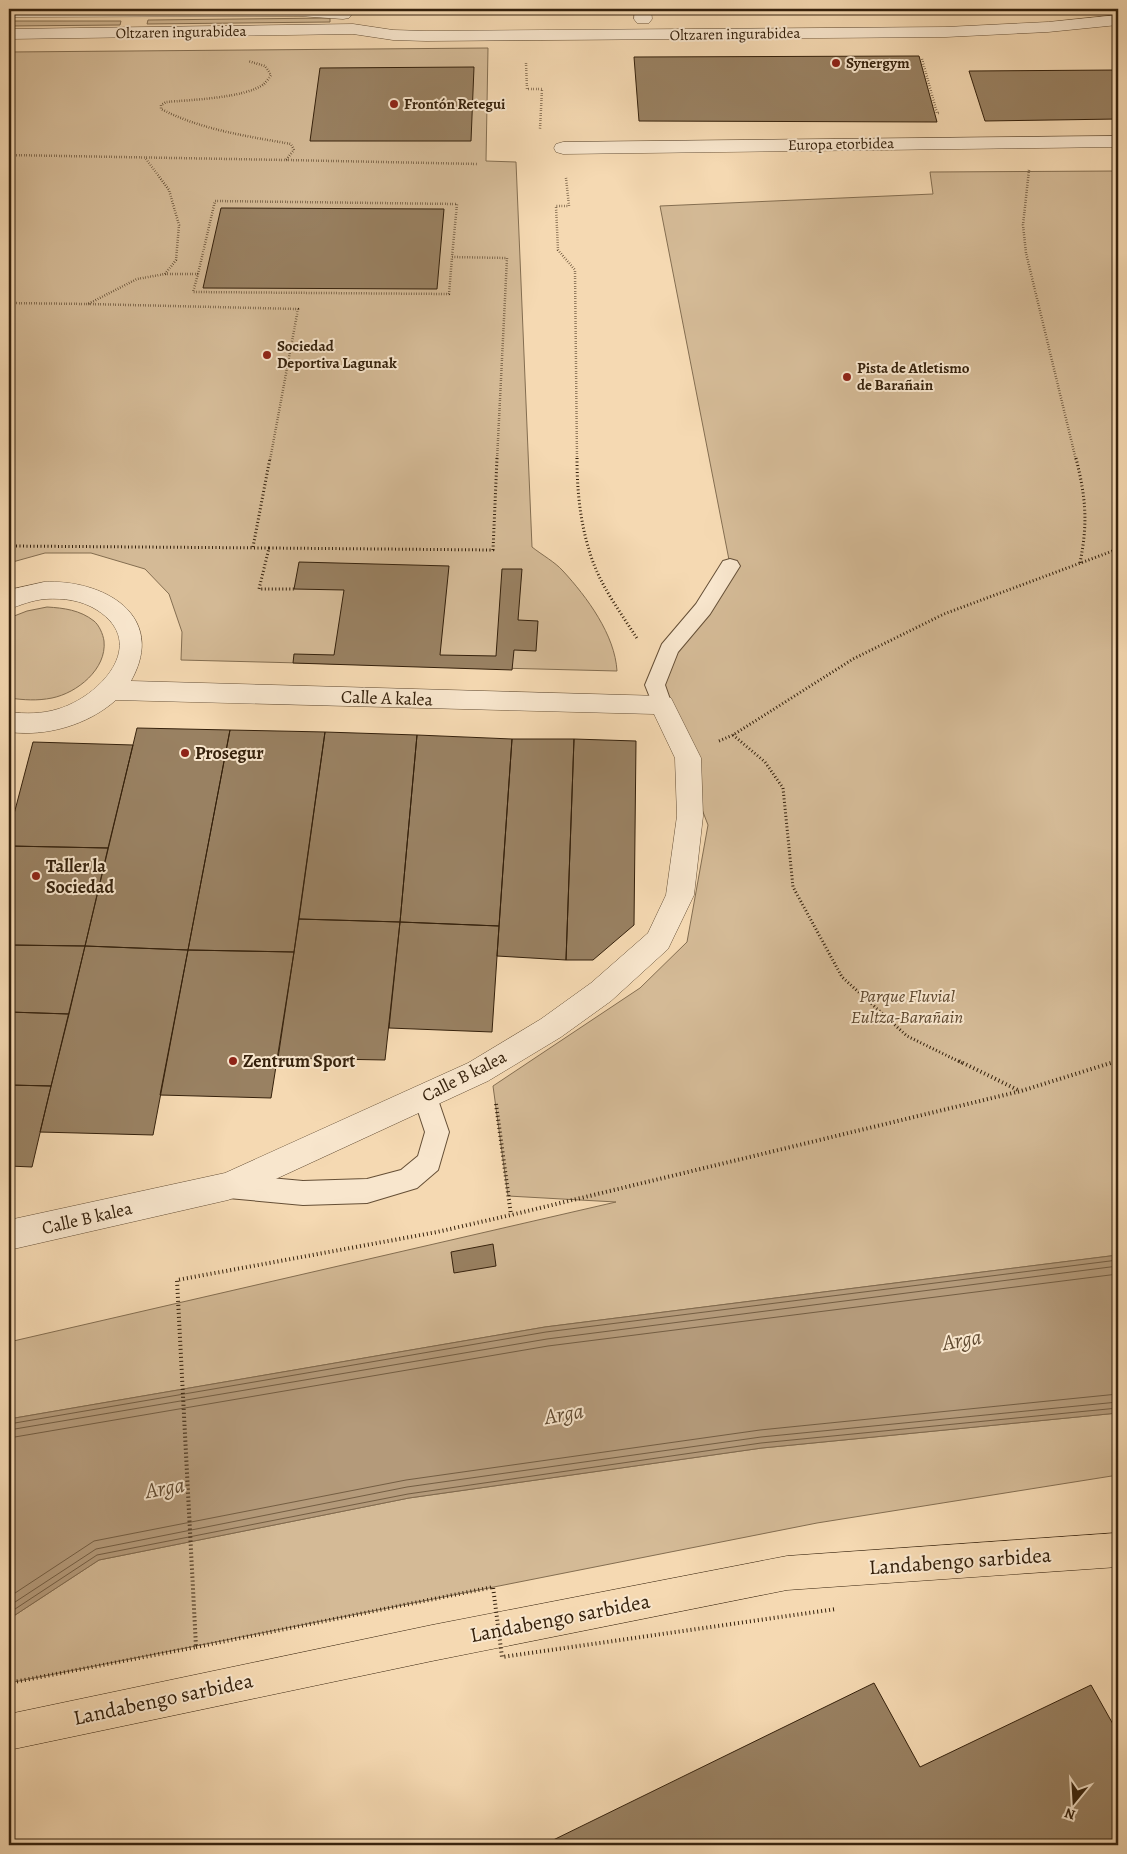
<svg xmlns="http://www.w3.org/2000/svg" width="1127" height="1854" viewBox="0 0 1127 1854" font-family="Alegreya,serif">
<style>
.green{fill:#d4ba96;stroke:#846e51}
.water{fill:#b49a7a;stroke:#816a4e}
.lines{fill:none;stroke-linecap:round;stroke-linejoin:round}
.shore{stroke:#745e43;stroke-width:1}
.building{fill:#998162;stroke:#35210c}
.service-casing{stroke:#654f36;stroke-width:2}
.pedestrian-casing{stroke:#654f36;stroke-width:1}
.minor-casing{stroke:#654f36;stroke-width:1}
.trunk-casing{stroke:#35210c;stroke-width:1}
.path-far2{stroke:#35210c;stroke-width:2.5;stroke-dasharray:0.5 2;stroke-linecap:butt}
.path-far1{stroke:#35210c;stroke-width:3;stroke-dasharray:1 2.5;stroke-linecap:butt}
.path{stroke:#35210c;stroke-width:4;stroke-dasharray:1 3;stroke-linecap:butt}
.service{fill:#f8e6cd;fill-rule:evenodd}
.pedestrian{fill:#f8e6cd;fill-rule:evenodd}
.minor{fill:#f8e6cd;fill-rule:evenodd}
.trunk{fill:#f5d9b2;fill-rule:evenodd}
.path-bridge{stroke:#35210c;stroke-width:4;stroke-dasharray:1 3;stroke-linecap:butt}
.poi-dot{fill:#8f2418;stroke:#f8e6cd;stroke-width:2}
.labels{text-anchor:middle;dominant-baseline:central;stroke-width:4;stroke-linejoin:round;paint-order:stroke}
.far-street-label{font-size:15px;fill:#35210c;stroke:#f8e6cd}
.far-poi-label{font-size:15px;font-weight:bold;fill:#35210c;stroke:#f8e6cd;text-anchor:start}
.street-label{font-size:18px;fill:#35210c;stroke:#f8e6cd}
.poi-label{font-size:18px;font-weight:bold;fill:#35210c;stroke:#f8e6cd;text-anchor:start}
.park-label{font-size:18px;font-style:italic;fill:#5d472e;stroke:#f8e6cd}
.near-street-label{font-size:21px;fill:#35210c;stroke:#f8e6cd}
.near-water-label{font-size:22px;font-style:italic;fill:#614b32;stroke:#f8e6cd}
</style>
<rect width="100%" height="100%" fill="#f5d9b2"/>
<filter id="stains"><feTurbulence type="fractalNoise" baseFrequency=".004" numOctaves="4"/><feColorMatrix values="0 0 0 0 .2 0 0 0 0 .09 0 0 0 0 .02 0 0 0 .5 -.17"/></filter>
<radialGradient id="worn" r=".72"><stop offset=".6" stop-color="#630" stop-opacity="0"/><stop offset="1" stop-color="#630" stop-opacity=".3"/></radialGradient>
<path class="green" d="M 330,18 L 330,22 L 147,24 L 148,20 Z
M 9,21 L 121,21 L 120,25 L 9,26 Z
M 488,48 L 486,161 L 516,162 L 532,547 C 542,555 555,562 563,571 C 587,597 615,635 617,671 L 181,660 L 182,632 L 169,594 L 145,569 L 91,553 L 45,553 L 9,563 L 9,52 Z
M 1118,171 L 1118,1255 L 545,1327 L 9,1419 L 9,1342 L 616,1202 L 508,1196 L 493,1086 L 640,988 L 687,942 L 708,825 L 662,705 L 669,649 L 730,565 L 660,206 L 933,194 L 930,172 Z
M 47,607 C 64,608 80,610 94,621 C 99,625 103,634 104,641 C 107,669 77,693 52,698 C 37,701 24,700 9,698 L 9,618 L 27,611 Z
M 1118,1413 L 1118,1475 L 817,1523 L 9,1683 L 9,1619 L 99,1560 L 409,1498 L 762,1448 Z"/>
<path class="water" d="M 1118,1255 L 1118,1413 L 762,1448 L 409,1498 L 99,1560 L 9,1619 L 9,1419 L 545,1327 Z"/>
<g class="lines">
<path class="shore" d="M 9,1424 L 546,1332 L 1118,1260
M 9,1430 L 547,1339 L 1118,1266
M 9,1438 L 548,1346 L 1118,1274
M 9,1597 L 94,1541 L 406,1480 L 760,1430 L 1118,1394
M 9,1606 L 96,1549 L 407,1487 L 761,1437 L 1118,1402
M 9,1613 L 97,1555 L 408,1494 L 761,1443 L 1118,1408"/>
</g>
<path class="building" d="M 919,56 L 937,122 L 639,121 L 634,57 Z
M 474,67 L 471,141 L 310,141 L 320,68 Z
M 1118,70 L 1118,119 L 985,121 L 969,71 Z
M 221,208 L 444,209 L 437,289 L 203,288 Z
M 299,562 L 449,566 L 440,655 L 496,656 L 502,569 L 522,569 L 518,620 L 538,621 L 536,651 L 514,650 L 512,670 L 293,663 L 294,654 L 334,655 L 344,590 L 294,589 Z
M 137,728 L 230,730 L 188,950 L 85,946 Z
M 230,730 L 325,732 L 294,952 L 188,950 Z
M 325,732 L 417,735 L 400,922 L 299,919 Z
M 417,735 L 512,739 L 499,926 L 400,922 Z
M 512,739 L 574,739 L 566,960 L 497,956 Z
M 574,739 L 636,741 L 634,925 L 593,960 L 566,960 Z
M 33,742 L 133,745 L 108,848 L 9,846 L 9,833 Z
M 9,846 L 108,848 L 85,946 L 9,945 Z
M 299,919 L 400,922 L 385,1060 L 278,1058 Z
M 400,922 L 499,926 L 492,1032 L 389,1028 Z
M 9,945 L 85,946 L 69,1014 L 9,1012 Z
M 85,946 L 188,950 L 153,1135 L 40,1132 Z
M 188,950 L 294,952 L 271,1098 L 160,1095 Z
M 9,1012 L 69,1014 L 51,1086 L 9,1085 Z
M 9,1085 L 51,1086 L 32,1167 L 9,1166 Z
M 493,1244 L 496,1266 L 454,1273 L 451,1252 Z
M 874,1683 L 920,1767 L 1091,1685 L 1118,1733 L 1118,1845 L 543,1845 Z"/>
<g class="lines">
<g class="service-casing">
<path id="service" d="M 730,559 L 737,561 L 740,566 L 710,614 L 678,652 L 665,685 L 672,705 L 669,710 L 662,713 L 655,710 L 645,685 L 662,644 L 696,604 L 723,561 Z
M 425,1085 L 434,1088 L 449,1132 L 438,1170 L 417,1188 L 367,1203 L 303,1205 L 228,1198 L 219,1194 L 216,1186 L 219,1178 L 228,1174 L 303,1181 L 367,1179 L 401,1170 L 418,1156 L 425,1132 L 413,1096 L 416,1088 Z"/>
</g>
<g class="pedestrian-casing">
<path id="pedestrian" d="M 635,9 L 651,9 L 652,19 L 649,23 L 637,23 L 634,19 Z"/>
</g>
<g class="minor-casing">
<path id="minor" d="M 9,9 L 341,9 L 349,10 L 352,14 L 349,18 L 343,19 L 299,16 L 9,17 Z
M 1118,15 L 1118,25 L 1048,32 L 946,37 L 426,41 L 393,40 L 353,34 L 9,39 L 9,29 L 353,24 L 393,30 L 426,31 L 946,27 L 1048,22 Z
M 1118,136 L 1118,147 L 563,154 L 556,152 L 554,148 L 556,144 L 563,142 Z
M 44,582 C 103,579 168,615 131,681 L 662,696 L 671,698 L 701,758 L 703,816 L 694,895 L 668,949 L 611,1001 L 561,1037 L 488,1081 L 239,1196 L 228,1200 L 9,1250 L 9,1220 L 225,1173 L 468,1063 L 541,1019 L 591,983 L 648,933 L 666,895 L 677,816 L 675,758 L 654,714 L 116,700 C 88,725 46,737 9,732 L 9,712 C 26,714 42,714 58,709 C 99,697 150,644 97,610 C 81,600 64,598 46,599 C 32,600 21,605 9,609 L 9,590 Z"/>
</g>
<g class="trunk-casing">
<path id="trunk" d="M 1118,1533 L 1118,1567 L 787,1590 L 432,1661 L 9,1750 L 9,1714 L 432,1625 L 787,1556 Z"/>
</g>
<path class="path-far2" d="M 922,59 L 937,113 L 940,113
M 526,63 L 527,89 L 542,89 L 540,129
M 9,155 L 286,160 L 294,150 L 291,144 C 246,136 202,130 161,109 L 161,105 L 166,102 C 189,100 246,98 264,84 C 266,82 269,78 271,75 L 265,66 L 248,61
M 286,160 L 478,164
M 1029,170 L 1023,225 L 1026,253 L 1076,460
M 566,178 L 569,206 L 556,206 L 558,250 L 575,270 L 577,460
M 165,274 L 198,274 L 193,292 L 449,294 L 452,257 L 507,258 L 497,460
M 198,274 L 215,201 L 457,204 L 452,257
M 9,303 L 88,304 L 137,279 L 165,274 L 176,260 L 179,225 L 169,190 L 146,159
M 88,304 L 298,309 L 270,460"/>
<path class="path-far1" d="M 577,458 C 577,490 580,522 590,553 C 599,584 621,613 638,640
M 1076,458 C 1086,499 1088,522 1080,563
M 9,546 L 269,548 L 259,589 L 294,589
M 253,547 L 270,458
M 269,548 L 493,550 L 497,458
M 733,735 L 765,762 L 783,788 L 793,887 L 842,977 L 907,1036 L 962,1063
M 719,741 L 733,735 L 853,659 L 944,614 L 1118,549
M 1113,1063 L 1118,1061"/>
<path class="path" d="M 959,1061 L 1020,1091
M 496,1104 L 511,1215
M 9,1683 L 196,1647 L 177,1280 L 437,1232 L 511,1215 L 1021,1091 L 1117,1061"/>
<use href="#service" class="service"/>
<use href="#pedestrian" class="pedestrian"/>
<use href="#minor" class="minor"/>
<use href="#trunk" class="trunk"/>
<path class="path-bridge" d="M 196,1647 L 493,1587 L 502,1657 L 836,1609"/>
</g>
<g class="poi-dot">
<circle cx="836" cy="63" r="5"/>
<circle cx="394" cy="104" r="5"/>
<circle cx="267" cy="355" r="5"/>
<circle cx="847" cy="377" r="5"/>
<circle cx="185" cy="753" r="5"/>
<circle cx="36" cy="876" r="5"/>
<circle cx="233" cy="1061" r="5"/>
</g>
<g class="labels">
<g class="far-street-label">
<text transform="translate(181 32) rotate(-1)">Oltzaren ingurabidea</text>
<text transform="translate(735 34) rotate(-1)">Oltzaren ingurabidea</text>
<text transform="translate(841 144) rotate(-1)">Europa etorbidea</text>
</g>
<g class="far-poi-label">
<text x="846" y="63">Synergym</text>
<text x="404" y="104">Frontón Retegui</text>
<text x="277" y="346">Sociedad<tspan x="277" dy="17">Deportiva Lagunak</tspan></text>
<text x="857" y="368">Pista de Atletismo<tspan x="857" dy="17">de Barañain</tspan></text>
</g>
<g class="street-label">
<text transform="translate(387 698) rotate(2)">Calle A kalea</text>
<text transform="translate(464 1076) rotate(-27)">Calle B kalea</text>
<text transform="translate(87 1218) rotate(-13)">Calle B kalea</text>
</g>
<g class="poi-label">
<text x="195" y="753">Prosegur</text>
<text x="46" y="866">Taller la<tspan x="46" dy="21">Sociedad</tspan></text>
<text x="243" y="1061">Zentrum Sport</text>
</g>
<g class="park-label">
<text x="907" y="996">Parque Fluvial<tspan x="907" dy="21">Eultza-Barañain</tspan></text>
</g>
<g class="near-street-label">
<text transform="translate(960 1561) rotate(-4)">Landabengo sarbidea</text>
<text transform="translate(560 1618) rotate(-11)">Landabengo sarbidea</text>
<text transform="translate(163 1699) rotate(-12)">Landabengo sarbidea</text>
</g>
<g class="near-water-label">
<text transform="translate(962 1340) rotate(-10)">Arga</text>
<text transform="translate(564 1414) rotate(-10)">Arga</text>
<text transform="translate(165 1488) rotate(-10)">Arga</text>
</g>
</g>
<rect width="1127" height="1854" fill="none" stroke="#f5d9b2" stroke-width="30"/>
<rect x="10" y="10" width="1107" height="1834" fill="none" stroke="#35210c" stroke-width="2.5"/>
<rect x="15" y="15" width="1097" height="1824" fill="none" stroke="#35210c"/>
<g transform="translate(1074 1802) rotate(198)" stroke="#f8e6cd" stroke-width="4" paint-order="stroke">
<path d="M0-4L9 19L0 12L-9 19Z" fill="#35210c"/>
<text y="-8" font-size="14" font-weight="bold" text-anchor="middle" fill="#35210c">N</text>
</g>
<rect width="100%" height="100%" filter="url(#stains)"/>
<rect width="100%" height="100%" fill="url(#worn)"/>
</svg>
